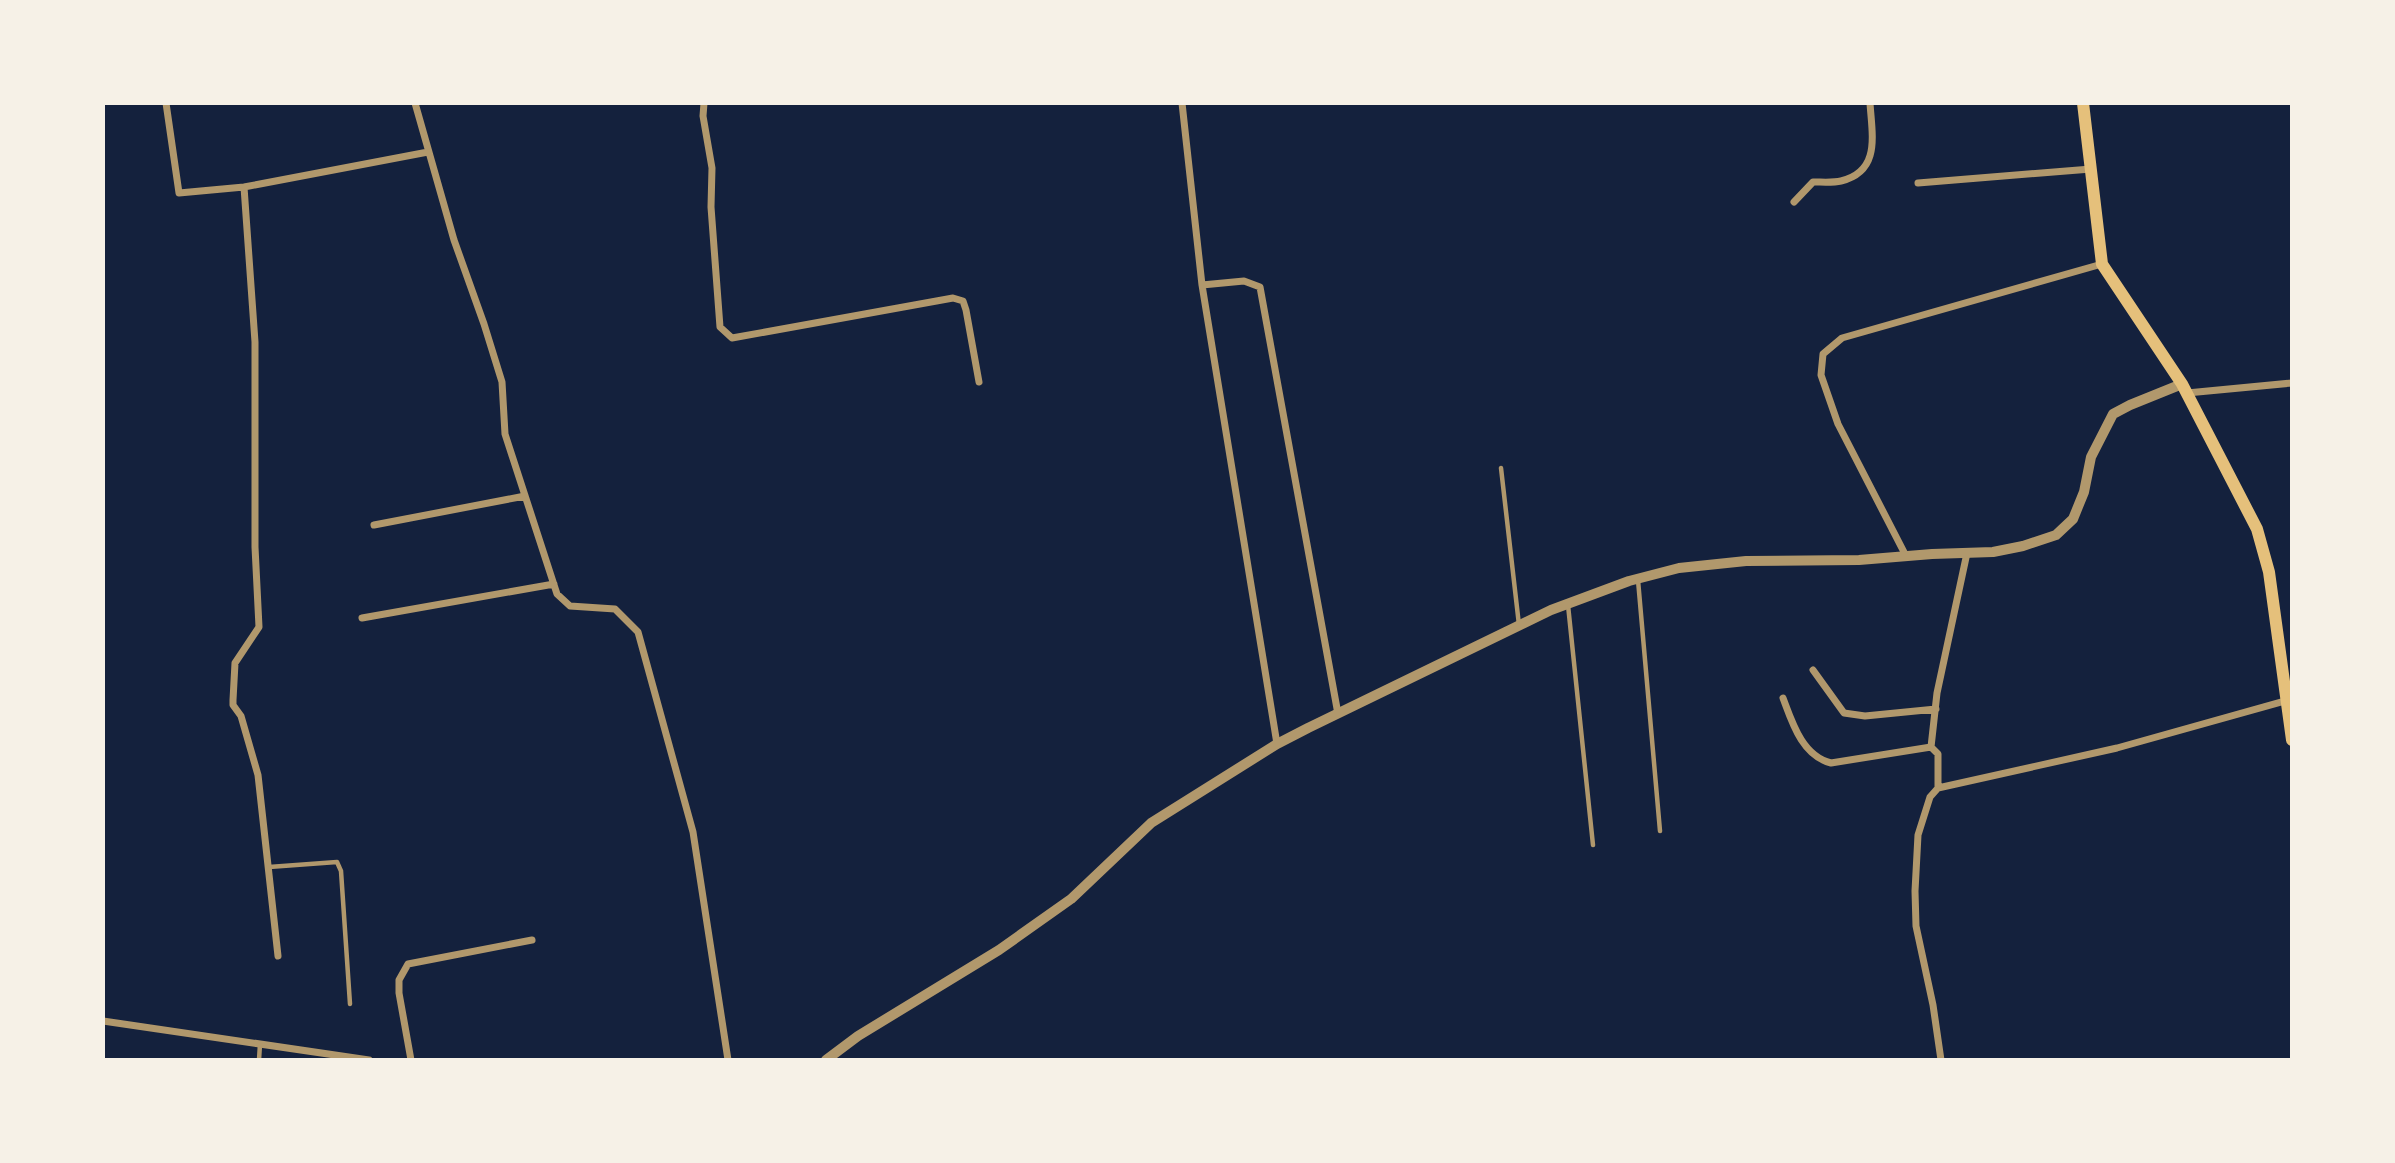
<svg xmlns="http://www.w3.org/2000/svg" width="2395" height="1163" viewBox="0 0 2395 1163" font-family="'IBM Plex Serif',serif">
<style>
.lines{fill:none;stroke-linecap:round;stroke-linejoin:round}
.service{stroke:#b1986c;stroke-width:4.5}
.minor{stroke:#b1986c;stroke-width:7}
.tertiary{stroke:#b1986c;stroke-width:10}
.secondary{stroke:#e5c07b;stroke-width:12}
</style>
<rect width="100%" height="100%" fill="#14213d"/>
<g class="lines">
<path class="service" d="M 1501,468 L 1519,625
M 1638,580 L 1660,831
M 1568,605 L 1593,845
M 269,867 L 337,862 L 341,871 L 350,1004
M 259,1060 L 260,1044"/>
<path class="minor" d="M 166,103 L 179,193 L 244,187 L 428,152
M 415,103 L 454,240 L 484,324 L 502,382 L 505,434 L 557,594 L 570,606 L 615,609 L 638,632 L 693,832 L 728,1060
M 704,103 L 703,116 L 712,168 L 711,207 L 720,327 L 732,338 L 953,298 L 963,301 L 966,310 L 979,382
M 1182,103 L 1202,285 L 1277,744
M 1918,183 L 2091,169
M 244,187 L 255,342 L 255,547 L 259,627 L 235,663 L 233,700 L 233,705 L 241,716 L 258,775 L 278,956
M 1794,202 L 1813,182 C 1822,182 1833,183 1841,181 C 1881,171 1872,135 1870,103
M 1202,285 L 1244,281 L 1260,287 L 1338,714
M 2187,393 L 2292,383
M 374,525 L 525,496
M 1906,556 L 1838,424 L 1821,375 L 1823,354 L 1842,338 L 2102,264
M 362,618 L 554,584
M 1813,670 L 1844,713 L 1865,716 L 1936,709
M 1783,698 C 1792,722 1802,756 1831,763 L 1931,747 L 1938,754 L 1938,788 L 1930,797 L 1918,835 L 1915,891 L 1916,926 L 1933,1005 L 1941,1060
M 1931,747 L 1937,693 L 1967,553
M 1938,788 L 2117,748 L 2288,700
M 103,1021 L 369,1060
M 411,1060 L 399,993 L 399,980 L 408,964 L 532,940"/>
<path class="tertiary" d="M 826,1060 L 858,1036 L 999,950 L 1071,899 L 1151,823 L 1277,744 L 1308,728 L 1551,610 L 1629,581 L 1679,568 L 1746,561 L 1859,560 L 1932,554 L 1993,552 L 2023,546 L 2056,535 L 2073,519 L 2084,492 L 2091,457 L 2113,414 L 2130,405 L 2182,384"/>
<path class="secondary" d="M 2083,103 L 2102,264 L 2182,384 L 2257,529 L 2269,572 L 2292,740"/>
</g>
<rect width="2395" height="1163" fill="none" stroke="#f6f1e7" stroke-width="210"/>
</svg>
